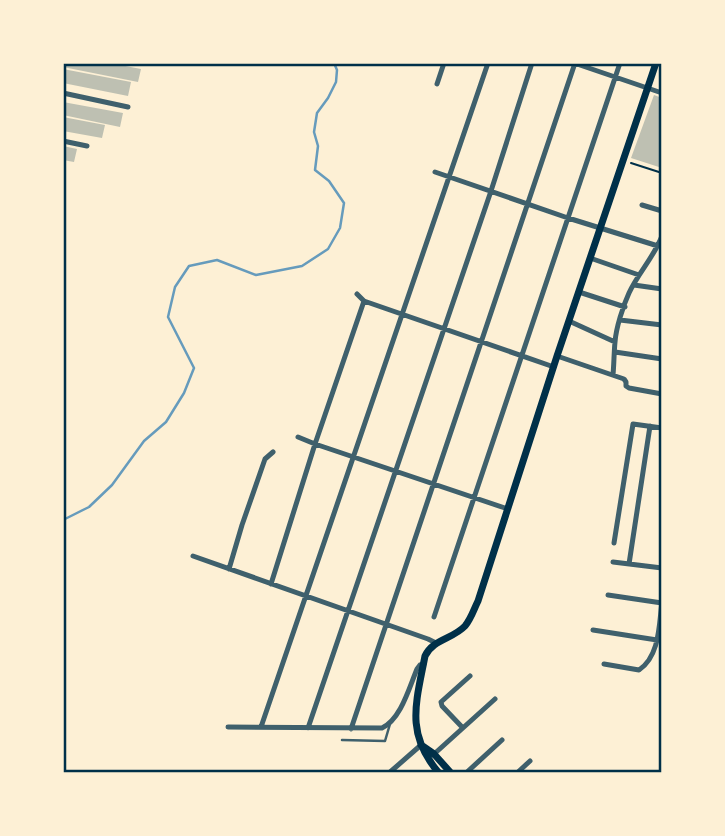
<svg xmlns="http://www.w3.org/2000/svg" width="725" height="836" viewBox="0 0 725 836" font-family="'Fira Sans Condensed',sans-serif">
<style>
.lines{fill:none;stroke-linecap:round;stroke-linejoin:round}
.stream{stroke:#669bbc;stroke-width:2.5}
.building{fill:#bec0b2}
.path{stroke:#003049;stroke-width:2}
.service{stroke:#3f606c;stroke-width:2.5}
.minor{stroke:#3f606c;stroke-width:5}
.secondary{stroke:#003049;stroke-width:7}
.neatline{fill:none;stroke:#003049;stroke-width:2.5}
</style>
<rect width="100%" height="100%" fill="#fdf0d5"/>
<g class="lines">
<path class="stream" d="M 63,520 L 89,507 L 112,485 L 144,441 L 166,422 L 184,393 L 194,368 L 168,317 L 175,287 L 189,266 L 217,260 L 256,275 L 302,266 L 328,249 L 340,228 L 344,203 L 329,181 L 315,170 L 318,146 L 314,132 L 317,113 L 328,98 L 336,82 L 337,70 L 334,63"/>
</g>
<path class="building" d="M 63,63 L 110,63 L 141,69 L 138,82 L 63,67 Z
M 63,69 L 131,82 L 128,96 L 63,83 Z
M 654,95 L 662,98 L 662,168 L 631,158 Z
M 63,102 L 123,113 L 120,127 L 63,115 Z
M 63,117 L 105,125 L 102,138 L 63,131 Z
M 63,146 L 77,149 L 74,162 L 63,160 Z"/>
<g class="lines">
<path class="path" d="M 631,163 L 662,173"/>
<path class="service" d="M 342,740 L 385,741 L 390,724"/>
<path class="minor" d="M 574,63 L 662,93
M 437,84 L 444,63
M 63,93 L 128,107
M 63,141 L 87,146
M 435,172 L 568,218 L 658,246
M 642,205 L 662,211
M 590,258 L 639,275
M 634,285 L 662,289
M 579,292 L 625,307
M 357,294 L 364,301 L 554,367
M 620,320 L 662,325
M 569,321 L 615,342
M 615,352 L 662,359
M 557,356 L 624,379 L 626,382 L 626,386 L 629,388 L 662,394
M 613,375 C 614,364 614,352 615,342 C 616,328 623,306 629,293 C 638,273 654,257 662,236
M 298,437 L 315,444 L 508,509
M 614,543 L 633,424 L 662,428
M 193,556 L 428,639 L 436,643
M 613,562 L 662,568
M 629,564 L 650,426
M 229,569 L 242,525 L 265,459 L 273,452
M 271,584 L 315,444 L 364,301
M 608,595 L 662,603
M 434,617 L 620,63
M 593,630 L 657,640
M 604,664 L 639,670 C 660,656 659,624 662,602
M 228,727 L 382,728 C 401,719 409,688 417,669 L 420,665 L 424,664
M 261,727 L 488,63
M 462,727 L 442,706 L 441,702 L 470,676
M 308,728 L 491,191 L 532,63
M 351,729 L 575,63
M 433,755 L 495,699
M 389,773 L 421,745
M 466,773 L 502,740
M 517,773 L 530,761"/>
<path class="secondary" d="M 421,745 L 434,754 L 451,773
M 439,773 C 405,734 416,703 425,656 C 433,639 453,639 465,626 C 471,619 474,609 478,601 L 557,356 L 656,63"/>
</g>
<rect width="725" height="836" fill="none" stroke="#fdf0d5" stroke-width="130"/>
<rect x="65" y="65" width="595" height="706" class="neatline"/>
</svg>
